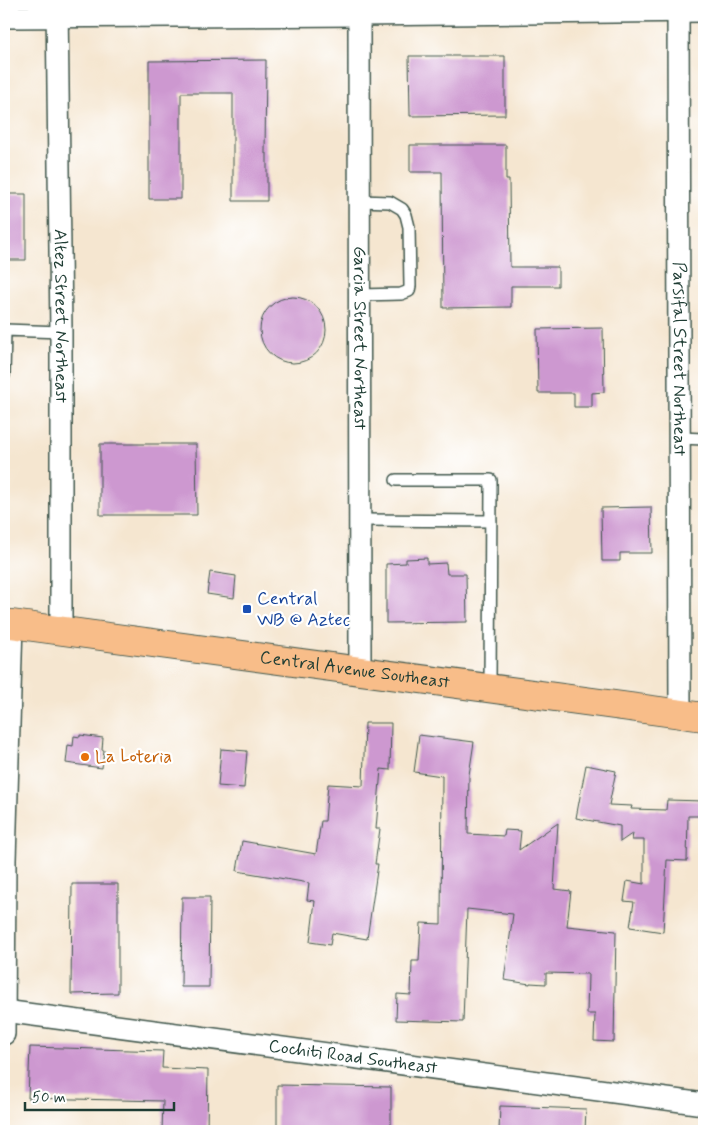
<svg xmlns="http://www.w3.org/2000/svg" width="708" height="1135" viewBox="0 0 708 1135" font-family="Mynerve,sans-serif">
<style>
.building{fill:#cd98d0}
.lines{fill:none;stroke-linecap:round;stroke-linejoin:round}
.service-casing{stroke:#3f564b;stroke-width:14}
.minor-casing{stroke:#3f564b;stroke-width:24}
.primary-casing{stroke:#3f564b;stroke-width:30}
.service{stroke:#fff;stroke-width:11}
.minor{stroke:#fff;stroke-width:21}
.primary{stroke:#f8bd89;stroke-width:28}
.transit-dot{fill:#1a4fb4;stroke:#fff;stroke-width:2}
.food-dot{fill:#e8710a;stroke:#fff;stroke-width:2}
.labels{text-anchor:middle;dominant-baseline:central;stroke-width:4.5;stroke-linejoin:round;paint-order:stroke}
.street-label{font-size:18px;fill:#1f3d34;stroke:#fff}
.transit-label{font-size:18px;fill:#164399;stroke:#fff;text-anchor:start}
.food-label{font-size:18px;fill:#c56008;stroke:#fff;text-anchor:start}
</style>
<rect width="100%" height="100%" fill="#fff"/>
<filter id="ink" filterUnits="userSpaceOnUse"><feTurbulence type="fractalNoise" baseFrequency=".02" numOctaves="2"/><feDisplacementMap in="SourceGraphic" scale="10" xChannelSelector="R" yChannelSelector="G"/><feConvolveMatrix kernelMatrix="1 2 1 2 8 2 1 2 1" color-interpolation-filters="sRGB"/></filter>
<filter id="wash" filterUnits="userSpaceOnUse"><feTurbulence type="fractalNoise" baseFrequency=".0096" numOctaves="4" result="noise"/><feDisplacementMap in="SourceGraphic" scale="20" xChannelSelector="R" yChannelSelector="G"/><feGaussianBlur stdDeviation="1.12" result="paint"/><feColorMatrix in="noise" values="0 0 0 0 0 0 0 0 0 0 0 0 0 0 0 0 0 1.4 0 .05"/><feComposite in="paint" operator="in"/></filter>
<g filter="url(#wash)">
<rect width="100%" height="100%" fill="#f5e6d0"/>
<g id="blocks">
<path class="building" d="M 409,56 L 505,56 L 505,115 L 410,116 Z
M 266,60 L 265,154 L 267,154 L 267,201 L 233,201 L 233,93 L 181,93 L 181,199 L 149,199 L 149,61 Z
M 410,145 L 506,145 L 506,180 L 509,180 L 510,267 L 558,267 L 558,286 L 511,286 L 511,307 L 443,308 L 442,172 L 410,172 Z
M 4,194 L 26,194 L 26,260 L 4,260 Z
M260 330a33 33 0 1 1 66 0a33 33 0 1 1-66 0Z
M 603,328 L 604,392 L 592,393 L 592,407 L 574,407 L 574,393 L 538,393 L 537,329 Z
M 100,444 L 196,444 L 197,515 L 100,515 Z
M 651,507 L 652,553 L 620,553 L 620,561 L 602,561 L 601,508 Z
M 427,558 L 427,564 L 446,563 L 447,574 L 466,574 L 467,622 L 386,623 L 386,564 L 406,563 L 406,559 Z
M 210,572 L 236,576 L 234,598 L 207,594 Z
M 365,723 L 391,723 L 390,770 L 381,769 L 376,829 L 380,829 L 375,864 L 378,864 L 367,939 L 332,933 L 330,945 L 310,942 L 315,901 L 307,900 L 309,883 L 237,871 L 242,841 L 316,854 L 321,821 L 325,821 L 328,784 L 363,786 Z
M 80,735 L 103,738 L 102,750 L 104,750 L 102,768 L 66,763 L 68,745 L 73,746 L 74,736 L 80,737 Z
M 419,735 L 474,742 L 469,775 L 468,834 L 504,836 L 505,830 L 521,831 L 519,850 L 558,823 L 554,889 L 571,891 L 567,926 L 616,931 L 614,1042 L 594,1041 L 595,1014 L 587,1014 L 588,974 L 546,973 L 546,984 L 530,983 L 530,984 L 504,980 L 513,914 L 467,909 L 463,1022 L 396,1020 L 397,994 L 411,995 L 412,961 L 419,961 L 421,923 L 441,924 L 442,776 L 414,772 Z
M 221,749 L 247,751 L 244,788 L 218,786 Z
M 586,765 L 616,771 L 609,805 L 632,806 L 631,809 L 666,810 L 667,800 L 704,801 L 704,816 L 688,816 L 687,861 L 667,860 L 663,932 L 630,927 L 634,902 L 624,901 L 627,881 L 644,884 L 644,840 L 632,840 L 633,833 L 620,842 L 620,826 L 576,818 Z
M 72,884 L 118,884 L 118,993 L 71,994 Z
M 182,897 L 210,897 L 209,987 L 181,987 Z
M 30,1047 L 163,1051 L 162,1068 L 208,1070 L 207,1131 L 162,1131 L 163,1101 L 28,1098 Z
M 277,1085 L 391,1087 L 391,1131 L 277,1131 Z
M 500,1106 L 586,1109 L 585,1131 L 499,1131 Z"/>
</g>
</g>
<g filter="url(#ink)">
<use href="#blocks" fill-opacity="0" stroke="#3f564b" stroke-width="1"/>
<g class="lines">
<g class="service-casing">
<path id="service" d="M 360,201 L 390,202 L 402,209 L 406,215 L 409,227 L 410,286 L 409,291 L 401,294 L 360,295
M 4,375 L 5,330 L 61,332
M 680,438 L 704,439
M 396,480 L 491,480 L 490,689
M 361,520 L 491,521"/>
</g>
<g class="minor-casing">
<g id="minor">
<path id="s1" d="M 57,4 L 61,332 L 61,630"/>
<path id="s2" d="M 359,4 L 360,672"/>
<path id="s3" d="M 678,4 L 680,715"/>
<path d="M 4,17 L 359,15 L 704,11"/>
<path id="s4" d="M 4,1011 L 704,1104"/>
<path d="M 4,1034 L 5,860 L 12,624"/>
</g>
</g>
<g class="primary-casing">
<g id="primary">
<path id="s5" d="M 4,623 L 704,717"/>
</g>
</g>
<use href="#service" class="service"/>
<use href="#minor" class="minor"/>
<use href="#primary" class="primary"/>
</g>
</g>
<rect class="transit-dot" x="242" y="604" width="10" height="10" rx="2.5"/>
<circle class="food-dot" cx="85" cy="757" r="5"/>
<g class="labels">
<g class="street-label">
<text stroke="none"><textPath href="#s1" startOffset="312">Altez Street Northeast</textPath></text>
<text stroke="none"><textPath href="#s2" startOffset="334">Garcia Street Northeast</textPath></text>
<text stroke="none"><textPath href="#s3" startOffset="355">Parsifal Street Northeast</textPath></text>
<text stroke="none"><textPath href="#s5" startOffset="354">Central Avenue Southeast</textPath></text>
<text stroke="none"><textPath href="#s4" startOffset="352">Cochiti Road Southeast</textPath></text>
</g>
<g class="transit-label">
<text x="257" y="599">Central<tspan x="257" dy="21">WB @ Aztec</tspan></text>
</g>
<g class="food-label">
<text x="95" y="757">La Loteria</text>
</g>
</g>
<rect width="708" height="1135" fill="none" stroke="#fff" stroke-width="20"/>
<path d="M25 1102v8h149v-8" fill="none" stroke="#1f3d34" stroke-width="2.5"/>
<text x="32" y="1102" font-size="15" fill="#1f3d34" stroke="#ffffff" stroke-width="4" paint-order="stroke">50 m</text>
</svg>
